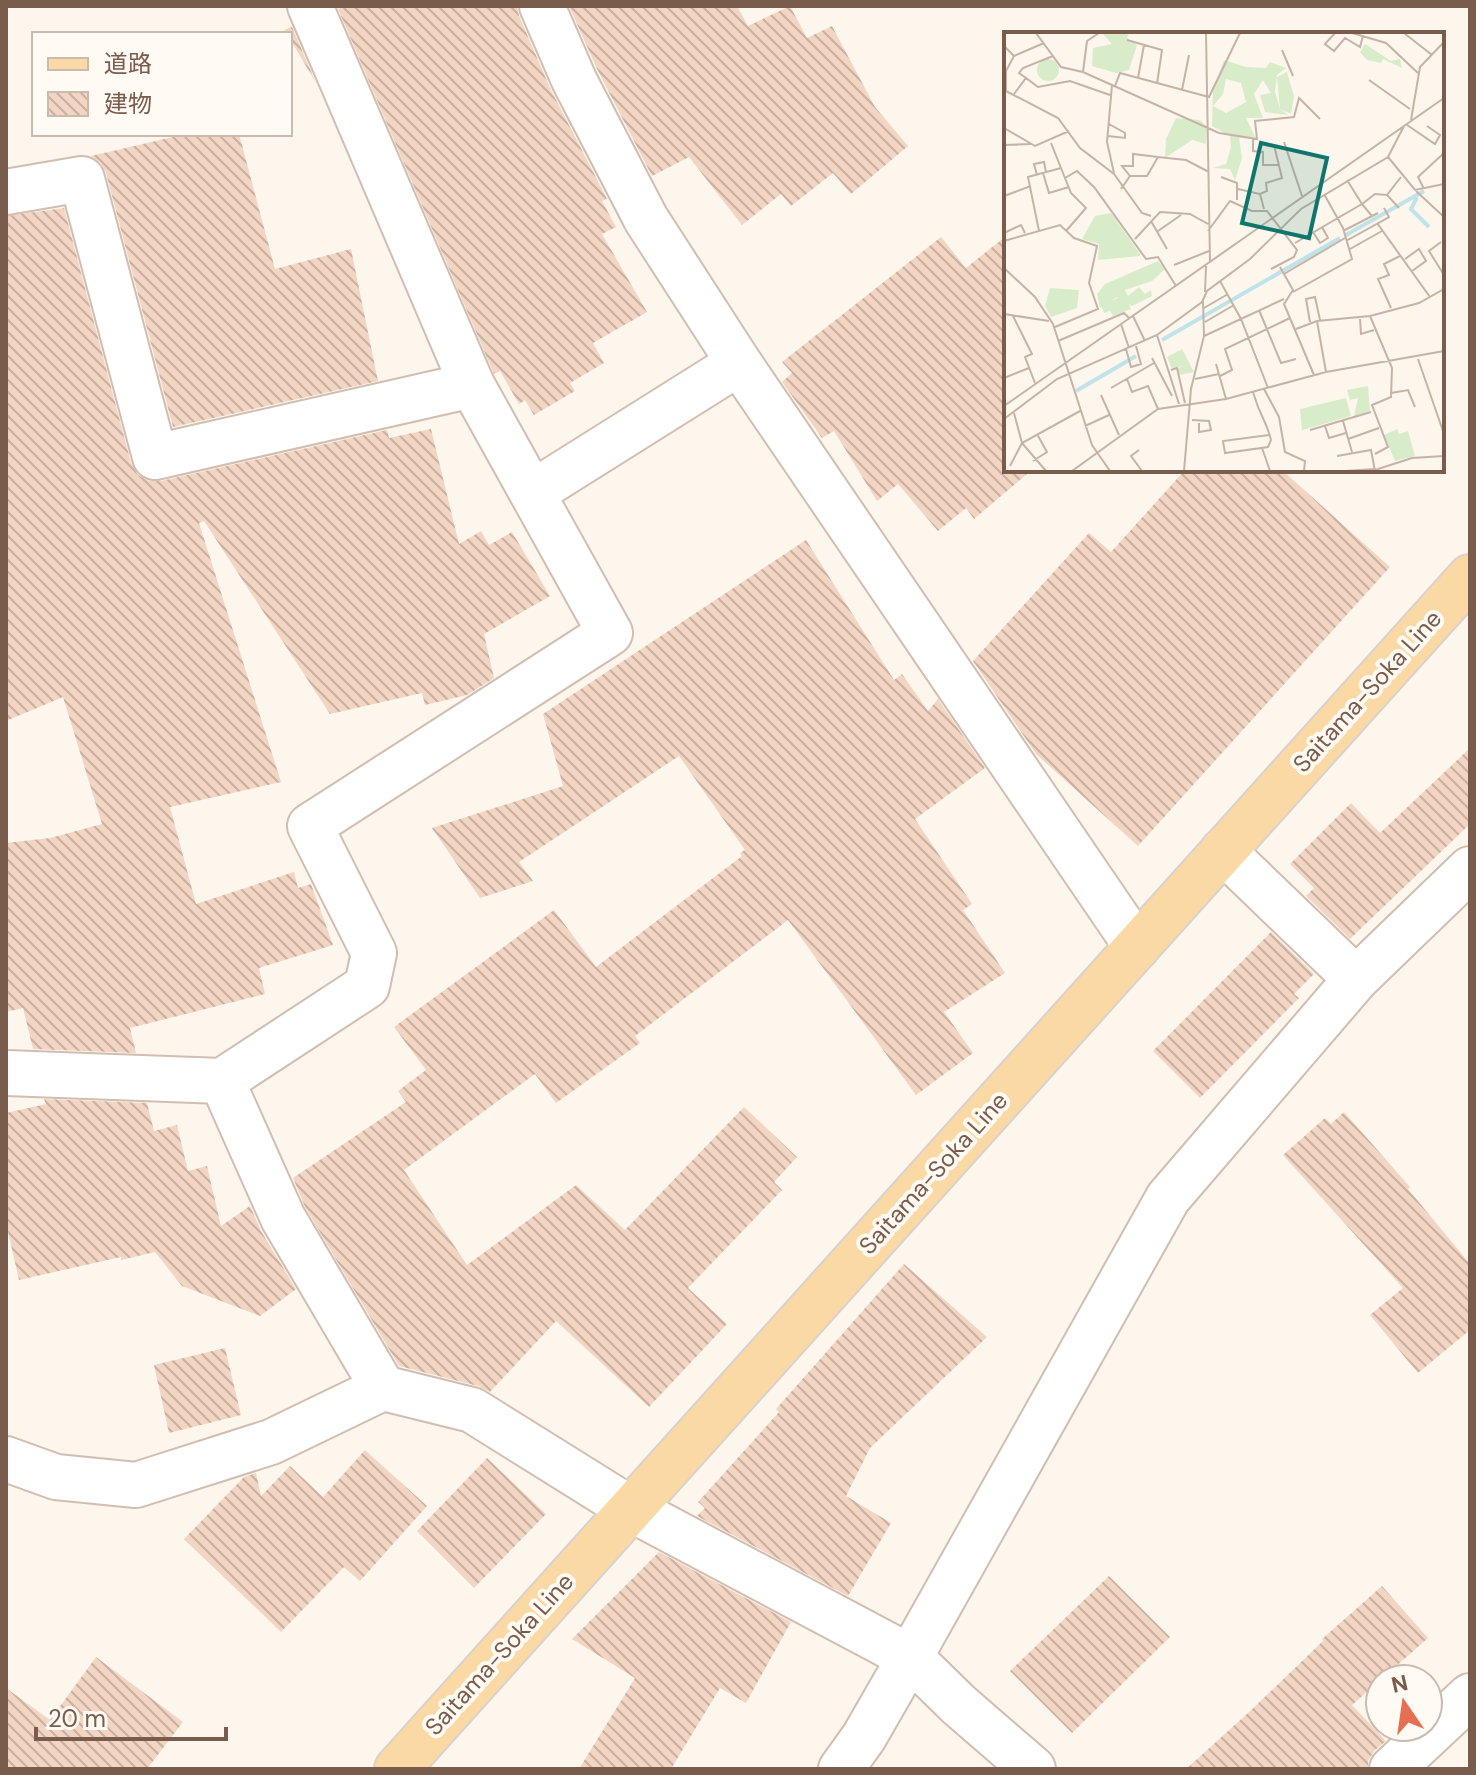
<svg xmlns="http://www.w3.org/2000/svg" width="1476" height="1775" viewBox="0 0 1476 1775" font-family="'DM Sans','Noto Sans JP',sans-serif">
<style>
.building{fill:url(#building-back-hatch)}
.lines{fill:none;stroke-linecap:round;stroke-linejoin:round}
.minor-casing{stroke:#d1beb0;stroke-width:48}
.primary-casing{stroke:#dad1cd;stroke-width:48}
.minor{stroke:#fff;stroke-width:44}
.primary{stroke:#fbd9a5;stroke-width:44}
.labels{text-anchor:middle;dominant-baseline:central;stroke-width:8;stroke-linejoin:round;paint-order:stroke}
.street-label{font-size:24px;fill:#7a5c4d;stroke:#fffaf3}
.inset-river{fill:none;stroke:#bfe3e8;stroke-width:4}
.inset-road{fill:none;stroke:#c5b3a7;stroke-width:2}
.view{fill:#0f766e;fill-opacity:0.15;stroke:#0f766e;stroke-width:4}
.inset-edge{fill:none;stroke:#7a5c4d;stroke-width:4}
</style>
<defs>
<pattern id="building-back-hatch" width="6" height="6" patternUnits="userSpaceOnUse" patternTransform="scale(2)"><rect width="6" height="6" fill="#f3d5c3"/><path d="M-1 5l2 2M0 0l6 6M5-1l2 2" fill="none" stroke="#cab0a1"/></pattern>
</defs>
<rect width="100%" height="100%" fill="#fdf6ec"/>
<path class="building" d="M 345,6 L 517,6 L 519,16 L 551,90 L 607,199 L 602,201 L 616,227 L 602,234 L 647,312 L 593,343 L 604,363 L 570,383 L 575,391 L 534,415 L 525,400 L 519,404 L 500,371 L 494,374 L 338,9 Z
M 569,6 L 737,6 L 748,26 L 790,6 L 807,38 L 832,26 L 875,107 L 908,146 L 851,194 L 833,173 L 791,206 L 781,194 L 742,225 L 689,157 L 652,176 L 597,69 Z
M 292,27 L 316,83 L 290,39 L 290,34 L 284,30 Z
M 186,134 L 239,134 L 275,269 L 351,249 L 378,381 L 173,427 L 106,173 L 101,163 L 91,156 Z
M 64,208 L 131,463 L 138,475 L 149,481 L 161,481 L 387,430 L 389,438 L 431,429 L 459,544 L 481,531 L 489,545 L 512,532 L 550,596 L 484,634 L 494,678 L 467,695 L 425,705 L 422,693 L 330,714 L 204,521 L 199,523 L 281,782 L 170,807 L 196,904 L 294,872 L 298,888 L 311,884 L 333,945 L 259,968 L 265,994 L 130,1028 L 136,1053 L 33,1049 L 23,1008 L 6,1012 L 6,843 L 50,838 L 102,824 L 63,697 L 6,721 L 6,216 Z
M 1006,236 L 1006,470 L 1024,470 L 1027,474 L 974,519 L 966,508 L 938,531 L 898,484 L 877,501 L 834,431 L 822,438 L 782,382 L 792,373 L 782,362 L 941,237 L 966,268 Z
M 1185,470 L 1282,470 L 1390,567 L 1138,846 L 1036,754 L 973,661 L 1089,533 L 1111,552 Z
M 806,540 L 894,680 L 902,674 L 928,711 L 938,699 L 985,768 L 915,819 L 972,904 L 963,910 L 1005,973 L 944,1012 L 973,1053 L 916,1095 L 788,920 L 635,1036 L 640,1043 L 556,1103 L 535,1074 L 404,1170 L 467,1265 L 576,1185 L 625,1230 L 744,1107 L 797,1157 L 774,1182 L 782,1190 L 688,1288 L 727,1324 L 649,1407 L 556,1321 L 490,1392 L 478,1386 L 399,1366 L 305,1207 L 293,1178 L 406,1102 L 398,1091 L 426,1070 L 394,1027 L 554,910 L 596,967 L 742,856 L 740,853 L 745,850 L 679,756 L 519,862 L 533,881 L 480,898 L 432,828 L 563,786 L 543,714 Z
M 1470,748 L 1470,824 L 1350,939 L 1306,896 L 1314,888 L 1290,864 L 1351,803 L 1380,833 Z
M 1271,932 L 1314,974 L 1294,994 L 1299,998 L 1200,1098 L 1153,1051 Z
M 44,1099 L 147,1103 L 154,1131 L 177,1125 L 188,1171 L 207,1166 L 221,1226 L 250,1206 L 261,1231 L 296,1289 L 260,1316 L 182,1286 L 155,1252 L 121,1260 L 121,1257 L 19,1280 L 6,1223 L 6,1113 L 46,1104 Z
M 1344,1112 L 1410,1187 L 1408,1189 L 1470,1264 L 1470,1330 L 1418,1373 L 1370,1315 L 1403,1288 L 1283,1155 L 1325,1118 L 1331,1124 Z
M 904,1264 L 987,1337 L 870,1448 L 846,1496 L 891,1523 L 848,1596 L 697,1516 L 705,1508 L 698,1502 L 779,1412 L 776,1409 Z
M 225,1348 L 241,1415 L 169,1433 L 154,1365 Z
M 365,1450 L 427,1506 L 360,1581 L 344,1567 L 281,1632 L 184,1539 L 244,1477 L 256,1473 L 261,1496 L 290,1466 L 323,1497 Z
M 487,1458 L 546,1514 L 474,1588 L 417,1531 Z
M 659,1552 L 791,1622 L 746,1703 L 720,1688 L 671,1769 L 579,1769 L 635,1678 L 572,1639 Z
M 1109,1576 L 1170,1637 L 1072,1733 L 1010,1671 Z
M 1382,1586 L 1428,1638 L 1352,1705 L 1386,1741 L 1374,1751 L 1368,1761 L 1368,1769 L 1186,1769 L 1248,1713 L 1323,1641 L 1322,1639 Z
M 96,1657 L 183,1722 L 147,1769 L 6,1769 L 6,1688 L 50,1720 Z"/>
<g class="lines">
<g class="minor-casing">
<path id="minor" d="M 542,6 L 574,80 L 646,219 L 739,363 L 1137,947
M 6,192 L 82,179 L 155,457 L 472,385
M 532,493 L 739,363
M 1223,851 L 1356,979
M 6,1073 L 222,1081 L 283,1218 L 383,1388
M 222,1081 L 367,986 L 374,953 L 310,826 L 610,633 L 472,385 L 310,6
M 6,1459 L 56,1477 L 136,1485 L 271,1442 L 383,1388 L 472,1410 L 629,1508 L 910,1657 L 959,1705 L 1033,1769
M 841,1769 L 864,1737 L 910,1657 L 1168,1198 L 1356,979 L 1470,869
M 1392,1769 L 1470,1696"/>
</g>
<g class="primary-casing">
<path id="primary" d="M 397,1769 L 1470,577"/>
</g>
<use href="#minor" class="minor"/>
<use href="#primary" class="primary"/>
</g>
<g class="labels">
<g class="street-label">
<text transform="translate(1367 691) rotate(-48)">Saitama-Soka Line</text>
<text transform="translate(933 1173) rotate(-48)">Saitama-Soka Line</text>
<text transform="translate(499 1654) rotate(-48)">Saitama-Soka Line</text>
</g>
</g>
<g transform="translate(1004 32)">
<rect width="440" height="440" fill="#fdf6ec"/>
<path d="M 178,317 L 190,340 L 175,343 L 174,336 L 181,333 L 168,337 L 163,325 ZM 364,354 L 366,379 L 350,384 L 354,366 L 346,368 L 343,358 ZM 342,366 L 347,384 L 298,398 L 296,377 ZM 393,397 L 395,402 L 404,399 L 411,424 L 391,429 L 380,403 Z" fill="#d8ecc9"/>
<path d="M 98,1 L 125,1 L 123,6 L 133,13 L 125,38 L 112,41 L 88,34 L 89,16 L 108,12 ZM 361,12 L 387,29 L 396,27 L 398,36 L 379,27 L 377,31 L 363,28 L 356,20 ZM33 38a11 11 0 1 1 22 0a11 11 0 1 1-22 0ZM 220,28 L 242,35 L 262,36 L 266,30 L 282,36 L 273,43 L 271,60 L 276,77 L 284,83 L 261,80 L 256,63 L 267,61 L 259,48 L 250,62 L 259,86 L 242,86 L 251,105 L 235,106 L 238,126 L 231,148 L 226,137 L 209,136 L 222,132 L 227,115 L 226,104 L 208,94 L 209,59 ZM 222,47 L 237,51 L 242,70 L 222,81 L 209,74 L 219,62 ZM 172,86 L 196,88 L 203,95 L 202,112 L 188,108 L 161,126 L 162,107 ZM 154,229 L 161,237 L 148,249 L 121,258 L 124,264 L 135,255 L 141,262 L 147,258 L 148,264 L 128,274 L 113,265 L 96,276 L 93,262 L 101,252 Z" fill="#d8ecc9" fill-rule="evenodd"/>
<path d="M 283,40 L 290,64 L 287,82 L 276,77 L 273,45 ZM 121,263 L 127,277 L 109,284 L 106,279 L 100,281 L 97,273 Z" fill="#d8ecc9"/>
<path d="M 107,181 L 136,222 L 136,224 L 94,228 L 95,212 L 78,207 L 91,184 ZM 46,256 L 75,258 L 73,276 L 47,285 L 41,274 Z" fill="#d8ecc9"/>
<path class="inset-river" d="M 413,165 L 407,177 L 425,195M 342,203 L 420,159M 158,308 L 336,206M 72,359 L 132,324"/>
<path class="inset-road" d="M 32,1 L 57,35 L 79,40 L 215,101 L 253,107 L 251,89 L 290,85 L 295,66 L 316,87M 202,1 L 206,229M 331,1 L 321,12 L 330,19 L 341,6 L 356,15 L 359,4M 348,1 L 382,11 L 414,41M 400,1 L 428,23M 123,8 L 158,18 L 153,52M 0,14 L 10,24 L 2,39 L 2,58M 278,18 L 289,44M 10,24 L 40,11M 79,40 L 83,9 L 95,1M 22,46 L 15,41 L 19,36 L 49,24M 134,46 L 140,13M 365,48 L 406,77M 108,53 L 103,110 L 110,141M 111,54 L 116,41 L 205,65 L 236,1M 0,58 L 54,86 L 76,116 L 110,142 L 138,181 L 147,184M 178,58 L 185,23M 10,62 L 22,46 L 34,55 L 66,49 L 106,63M 407,88 L 416,35 L 440,10M 403,93 L 431,112 L 436,103 L 423,94M 0,96 L 31,114 L 65,99M 104,104 L 121,106 L 121,101 L 105,92M 249,107 L 249,119 L 259,120 L 259,133 L 274,133M 280,110 L 298,164M 47,111 L 67,161 L 82,176 L 62,199M 0,113 L 27,112M 384,125 L 411,158 L 440,152M 39,141 L 45,161 L 65,155M 33,143 L 30,132 L 40,130 L 42,140M 126,144 L 118,134 L 129,134 L 129,122 L 154,125M 217,145 L 233,151 L 233,168M 61,146 L 73,139 L 90,155 L 142,227 L 154,225 L 172,254M 343,148 L 358,172 L 371,162 L 383,163M 117,157 L 126,144 L 143,144 L 154,125 L 182,128 L 205,140M 234,157 L 256,162 L 260,177M 420,157 L 414,145 L 440,121M 412,159 L 440,185M 256,162 L 263,159 L 262,151 L 278,146 L 270,113M 0,164 L 27,154M 395,176 L 383,163 L 397,145M 147,189 L 163,217M 373,191 L 426,265M 35,199 L 24,145 L 57,136M 154,199 L 177,183M 204,199 L 226,169 L 248,179 L 263,179 L 293,218 L 290,225 L 267,237M 339,199 L 374,181M 309,200 L 316,211 L 324,206 L 318,195M 0,201 L 17,193 L 21,201M 131,207 L 156,180 L 186,182 L 204,192M 0,209 L 56,193 L 70,206 L 93,214 L 85,251 L 94,277 L 51,295M 342,209 L 385,185 L 380,176M 437,210 L 425,219 L 440,243M 291,211 L 358,172 L 368,184M 346,217 L 378,199M 401,227 L 415,217 L 422,229 L 408,239M 170,233 L 205,219M 276,235 L 289,258 L 280,272 L 310,343M 0,236 L 31,265 L 49,292 L 88,413 L 106,439M 280,242 L 341,206M 216,249 L 237,287 L 264,356M 201,260 L 202,234M 289,260 L 348,227 L 339,196 L 320,162M 200,276 L 224,262M 387,276 L 374,247 L 385,243 L 380,232 L 396,224M 255,278 L 277,331 L 292,327M 0,282 L 45,289M 9,284 L 28,322 L 21,325 L 31,351M 129,284 L 141,309M 366,284 L 388,336 L 387,365 L 368,373 L 384,415 L 371,422M 356,287 L 357,302 L 370,298M 313,289 L 322,340M 201,290 L 230,273M 306,290 L 302,267 L 311,265 L 316,288M 117,292 L 125,316M 292,297 L 313,289 L 366,284 L 415,271 L 440,257M 153,303 L 175,372M 200,304 L 280,267M 54,309 L 120,281 L 125,286M 122,317 L 127,335 L 137,332 L 132,314M 148,326 L 168,364M 414,327 L 440,402M 212,332 L 222,367M 167,338 L 173,336 L 181,371M 216,344 L 228,338 L 221,317 L 286,286M 0,346 L 25,336M 123,347 L 128,360 L 144,354 L 154,377M 191,347 L 215,342M 107,356 L 150,331M 260,357 L 275,385 L 281,420 L 301,429 L 300,439M 249,360 L 254,375 L 262,393 L 265,401 L 267,408 L 264,415 L 221,421 L 219,409 L 265,403M 387,361 L 404,358 L 411,375M 97,363 L 115,403M 0,374 L 440,66M 10,381 L 18,411 L 42,439M 0,387 L 53,347 L 153,303 L 198,270 L 203,259 L 246,227 L 297,177 L 384,125 L 400,94M 188,388 L 205,389 L 207,398 L 195,400 L 195,391M 339,389 L 348,420M 81,394 L 105,383M 321,394 L 325,406 L 342,401M 306,398 L 367,380M 344,407 L 375,396M 258,416 L 266,439M 135,418 L 127,424 L 138,439M 333,424 L 367,418 L 371,439M 29,429 L 43,420 L 33,402M 6,434 L 18,411 L 76,379M 371,438 L 408,426 L 440,424M 68,439 L 154,377 L 222,367 L 322,340 L 440,319M 180,439 L 187,357 L 200,304 L 199,269M 341,439 L 371,437"/>
<path class="view" d="M 257,111 L 323,126 L 305,206 L 238,191 Z"/>
<rect width="440" height="440" class="inset-edge"/>
</g>
<rect width="1476" height="1775" fill="none" stroke="#7a5c4d" stroke-width="16"/>
<rect x="32" y="32" width="260" height="104" fill="#fffaf3" stroke="#cabbb1" stroke-width="2"/>
<rect x="48" y="58" width="40" height="12" fill="#fbd9a5" stroke="#cabbb1" stroke-width="2"/>
<text x="104" y="72" font-size="24" fill="#7a5c4d">道路</text>
<rect x="48" y="92" width="40" height="24" fill="url(#building-back-hatch)" stroke="#cabbb1" stroke-width="2"/>
<text x="104" y="112" font-size="24" fill="#7a5c4d">建物</text>
<g transform="translate(1404 1703) rotate(347)"><circle r="38" fill="#fffaf3" stroke="#cabbb1" stroke-width="2"/>
<path d="M0-6L14 30L0 20L-14 30Z" fill="#e76f51"/>
<text y="-12" font-size="22" font-weight="bold" text-anchor="middle" fill="#7a5c4d">N</text>
</g>
<path d="M36 1727v12h190v-12" fill="none" stroke="#7a5c4d" stroke-width="4"/>
<text x="48" y="1727" font-size="24" fill="#7a5c4d" stroke="#fffaf3" stroke-width="6" paint-order="stroke">20 m</text>
</svg>
